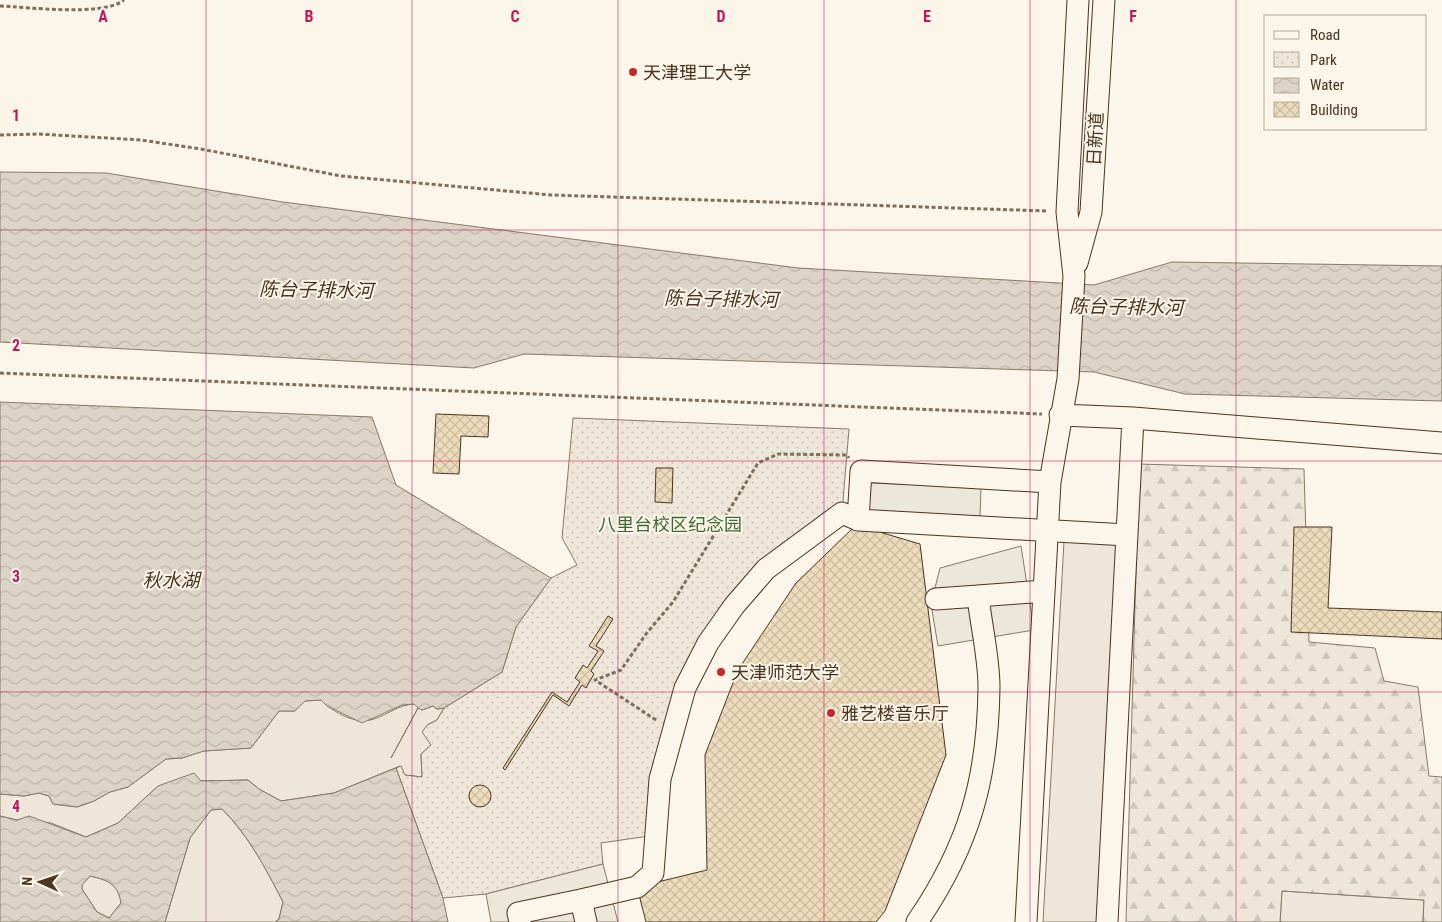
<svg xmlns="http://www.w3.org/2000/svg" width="1442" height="922" viewBox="0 0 1442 922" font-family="'Roboto Condensed','Noto Sans SC',sans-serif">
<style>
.grass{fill:#ede6d9;stroke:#887966}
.forest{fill:url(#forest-firs);stroke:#887966}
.park{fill:url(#park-dots);stroke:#887966}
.parking{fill:#ede7d9;stroke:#887966}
.water{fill:url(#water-waves);stroke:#887966;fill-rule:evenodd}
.building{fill:url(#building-cross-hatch);stroke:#4a3520}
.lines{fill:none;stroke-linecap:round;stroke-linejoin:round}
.minor-casing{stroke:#4a3520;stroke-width:23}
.path{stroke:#7f6f5c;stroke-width:3;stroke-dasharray:4 2.5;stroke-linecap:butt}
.minor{stroke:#fbf6e9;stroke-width:21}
.grid{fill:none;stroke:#c2185b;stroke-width:1;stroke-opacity:0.55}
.poi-dot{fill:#c62828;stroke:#fbf6e9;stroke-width:2}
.labels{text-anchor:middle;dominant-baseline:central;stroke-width:4;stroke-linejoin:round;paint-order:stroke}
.poi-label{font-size:18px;fill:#4a3520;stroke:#fbf6e9;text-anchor:start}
.street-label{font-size:18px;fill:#4a3520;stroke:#fbf6e9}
.park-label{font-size:18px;fill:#436837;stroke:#fbf6e9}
.water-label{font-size:19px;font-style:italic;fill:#4a3520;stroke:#fbf6e9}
.grid-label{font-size:16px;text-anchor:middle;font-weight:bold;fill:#c2185b;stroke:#fbf6e9;stroke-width:4;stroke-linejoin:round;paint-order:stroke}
</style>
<defs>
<pattern id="forest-firs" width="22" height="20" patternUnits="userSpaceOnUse" patternTransform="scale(1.25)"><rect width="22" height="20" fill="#ede6d9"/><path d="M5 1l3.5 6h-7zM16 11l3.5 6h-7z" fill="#cdc6ba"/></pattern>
<pattern id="park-dots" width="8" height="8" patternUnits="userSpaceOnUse" patternTransform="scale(1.25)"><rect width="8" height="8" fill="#ede6d9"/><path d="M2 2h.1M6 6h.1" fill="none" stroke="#cdc6ba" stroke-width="1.8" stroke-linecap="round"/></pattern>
<pattern id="water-waves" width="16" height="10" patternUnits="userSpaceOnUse" patternTransform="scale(1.25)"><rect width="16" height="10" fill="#dcd4c6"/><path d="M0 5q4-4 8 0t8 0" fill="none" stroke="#beb7aa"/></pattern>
<pattern id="building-cross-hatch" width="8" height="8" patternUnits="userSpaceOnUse" patternTransform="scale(1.25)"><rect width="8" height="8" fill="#ecdcbc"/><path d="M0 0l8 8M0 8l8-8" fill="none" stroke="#ccbda1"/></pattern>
</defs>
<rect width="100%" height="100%" fill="#fbf6e9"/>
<path class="grass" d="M 1064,541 L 1119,544 L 1099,922 L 1043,922 Z
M 321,700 C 334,713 356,725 374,719 C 389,714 398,705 414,704 L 422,710 L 433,706 L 437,709 L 444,708 L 437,720 L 427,725 L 431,745 L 421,754 L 422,777 L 404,775 L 400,766 L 334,793 L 281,801 L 259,789 L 248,780 L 201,781 L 158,786 L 118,823 L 86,837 L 51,823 L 17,820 L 0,816 L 0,794 L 24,796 L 39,793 L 49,796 L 53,804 L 77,807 L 94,801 L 110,792 L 128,787 L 166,759 L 182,758 L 203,751 L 251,748 L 279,711 L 295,711 L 304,701 Z
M 222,809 C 248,835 267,870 283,902 L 279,919 L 275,922 L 165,922 L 190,838 L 211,810 Z
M 90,876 C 108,880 118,883 121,903 L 109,918 L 97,912 L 82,889 L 82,885 Z
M 1282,891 L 1424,900 L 1423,922 L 1280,922 Z"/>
<path class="forest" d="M 1139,464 L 1304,469 L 1309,642 L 1375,648 L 1384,681 L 1418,687 L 1429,776 L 1442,777 L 1442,922 L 1423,922 L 1424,900 L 1282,891 L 1280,922 L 1126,922 Z"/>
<path class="park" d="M 573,418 L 849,429 L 842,513 L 766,569 L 685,688 L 656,835 L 601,843 L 603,864 L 486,894 L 443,898 L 396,768 L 401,766 L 405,775 L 422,777 L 421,754 L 431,745 L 422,732 L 427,725 L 437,720 L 444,708 L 502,672 L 516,627 L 551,578 L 577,565 L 562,538 Z"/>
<path class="parking" d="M 870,483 L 981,487 L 980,516 L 868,512 Z
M 1021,546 L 1034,630 L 938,646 L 931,604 L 940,568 Z
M 603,864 L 618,922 L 491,922 L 486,894 Z"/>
<path class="water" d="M 0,172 L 106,173 L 283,202 L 798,268 L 1094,285 L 1172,262 L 1442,266 L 1442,401 L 1185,394 L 1094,372 L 524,354 L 474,368 L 0,342 Z
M 0,402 L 372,417 L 396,485 L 551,578 L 516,627 L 502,672 L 444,708 L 437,709 L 433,706 L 422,710 L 418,708 L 391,758 L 418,708 L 414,704 L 402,705 L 362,723 L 327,706 L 321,700 L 305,701 L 295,711 L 279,711 L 251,748 L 204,751 L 182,758 L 166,759 L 128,787 L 110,792 L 94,801 L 77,807 L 53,804 L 49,796 L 39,793 L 24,796 L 0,794 Z
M 396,768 L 443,898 L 448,922 L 275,922 L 279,919 L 283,902 C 267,871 248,834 222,809 L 211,810 L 190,838 L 165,922 L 0,922 L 0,816 L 17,820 L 29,816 L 86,837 L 118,823 L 158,786 L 194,773 L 201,781 L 248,780 L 259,789 L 281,801 L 334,793 ZM 90,876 C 108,880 118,884 121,903 L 109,918 L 97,912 L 82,889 L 82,885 Z"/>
<path class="building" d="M 436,414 L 489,416 L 488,437 L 461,436 L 459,474 L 433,473 Z
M 656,468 L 673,468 L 672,503 L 655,502 Z
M 856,525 L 920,544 L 946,755 L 885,911 L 876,922 L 646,922 L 637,887 L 707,870 L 705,755 L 738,670 L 796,583 Z
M 1294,527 L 1332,527 L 1328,608 L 1442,612 L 1442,639 L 1291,632 Z
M 608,616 L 613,619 L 596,646 L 604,651 L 591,671 L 594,674 L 586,688 L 582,685 L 569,706 L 553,695 L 505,770 L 503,768 L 552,692 L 567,702 L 580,682 L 575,678 L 583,665 L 587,668 L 598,651 L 589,646 Z
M469 796a11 11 0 1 1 22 0a11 11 0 1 1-22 0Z"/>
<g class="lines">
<g class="minor-casing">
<path id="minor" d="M 1077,263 L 1091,212 L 1104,0
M 1060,415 L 1133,418 L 1442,443
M 1050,482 L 861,471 L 858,520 L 1127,535
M 936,599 L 978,596
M 581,900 L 637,887 L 653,873 L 660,779 L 685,688 L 708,643 L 734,606 L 766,569 L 842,513 L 858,520
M 520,922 L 518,913 L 581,900 L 586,922
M 917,922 C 969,846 988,779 989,687 C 989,657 981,626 978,596 L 1044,591
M 1026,922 L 1050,482 L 1068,379 L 1074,276 L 1067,212 L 1078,0
M 1107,922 L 1133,418"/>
</g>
<path class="path" d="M 0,6 C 28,7 103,17 124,0
M 0,135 L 39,134 L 141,140 L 201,149 L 341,176 L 551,195 L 1048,211
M 0,373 L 1042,414
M 656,720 L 595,680 L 621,670 L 646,634 L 673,602 L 758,463 L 778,454 L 847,455 L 849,458"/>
<use href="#minor" class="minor"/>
</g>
<path class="grid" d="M 206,0 L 206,922M 412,0 L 412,922M 618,0 L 618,922M 824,0 L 824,922M 1030,0 L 1030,922M 1236,0 L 1236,922M 0,230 L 1442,230M 0,461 L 1442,461M 0,692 L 1442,692"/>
<g class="poi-dot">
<circle cx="633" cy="72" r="5"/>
<circle cx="721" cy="672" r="5"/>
<circle cx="831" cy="713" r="5"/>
</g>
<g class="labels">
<g class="poi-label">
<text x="643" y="72">天津理工大学</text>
<text x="731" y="672">天津师范大学</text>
<text x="841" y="713">雅艺楼音乐厅</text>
</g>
<g class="street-label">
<text transform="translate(1095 139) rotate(-87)">日新道</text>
</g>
<g class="park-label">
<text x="670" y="524">八里台校区纪念园</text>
</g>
<g class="water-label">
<text transform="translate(316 290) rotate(1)">陈台子排水河</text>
<text transform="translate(721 299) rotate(1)">陈台子排水河</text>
<text transform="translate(1126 307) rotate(1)">陈台子排水河</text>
<text x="171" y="580">秋水湖</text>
</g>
</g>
<g class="grid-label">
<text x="103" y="22">A</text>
<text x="309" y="22">B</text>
<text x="515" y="22">C</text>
<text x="721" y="22">D</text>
<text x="927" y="22">E</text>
<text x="1133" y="22">F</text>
<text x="16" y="121">1</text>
<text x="16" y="351">2</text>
<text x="16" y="582">3</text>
<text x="16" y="812">4</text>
</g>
<rect x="1264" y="15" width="162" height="115" fill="#fbf6e9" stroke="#b4a999"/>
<rect x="1274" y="31" width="25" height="8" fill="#fbf6e9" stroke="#b4a999"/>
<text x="1310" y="40" font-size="15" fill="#4a3520">Road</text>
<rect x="1274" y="52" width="25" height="15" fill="url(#park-dots)" stroke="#b4a999"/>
<text x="1310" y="65" font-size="15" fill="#4a3520">Park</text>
<rect x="1274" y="78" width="25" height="15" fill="url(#water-waves)" stroke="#b4a999"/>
<text x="1310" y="90" font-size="15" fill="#4a3520">Water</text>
<rect x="1274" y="102" width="25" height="15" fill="url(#building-cross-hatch)" stroke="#b4a999"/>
<text x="1310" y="115" font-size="15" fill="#4a3520">Building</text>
<g transform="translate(40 882) rotate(273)" stroke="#fbf6e9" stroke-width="4" paint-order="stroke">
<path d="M0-4L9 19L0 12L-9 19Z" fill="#4a3520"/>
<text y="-8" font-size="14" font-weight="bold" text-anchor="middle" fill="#4a3520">N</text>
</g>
</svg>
